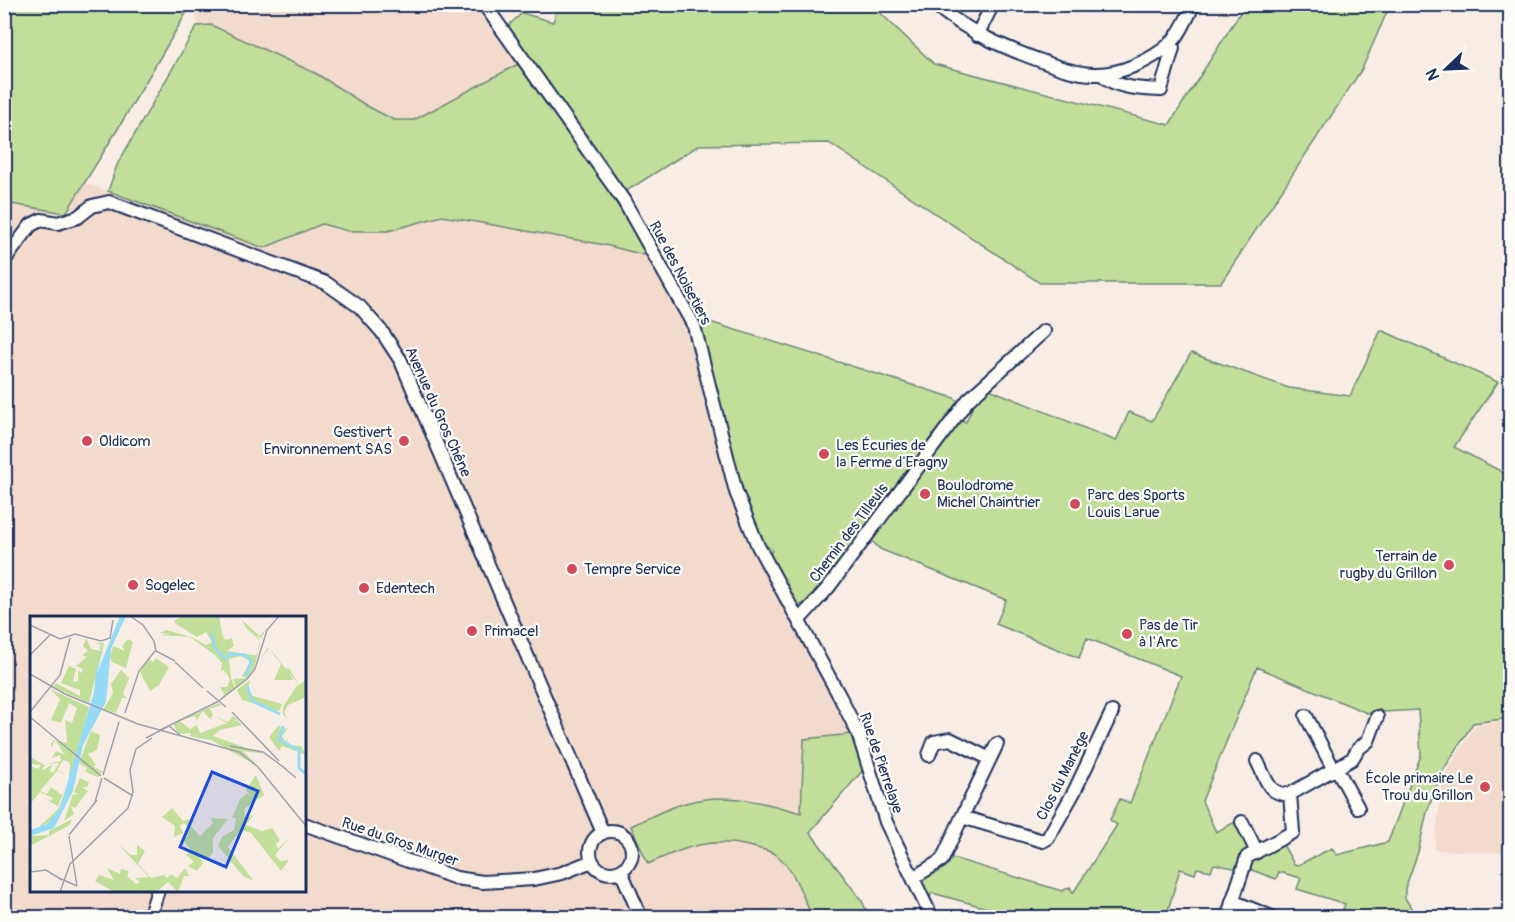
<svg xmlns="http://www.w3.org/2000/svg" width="1515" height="922" viewBox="0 0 1515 922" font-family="Pangolin,sans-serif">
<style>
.built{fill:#f2dbcd;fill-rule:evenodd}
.green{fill:#c1df98;stroke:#6e877b;stroke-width:1.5}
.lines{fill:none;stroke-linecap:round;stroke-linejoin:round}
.minor-casing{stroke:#1b2f5e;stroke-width:16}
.minor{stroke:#fdfcf7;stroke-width:12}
.poi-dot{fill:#d1495b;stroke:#fdfcf7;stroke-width:2}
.labels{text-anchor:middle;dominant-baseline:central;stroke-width:4.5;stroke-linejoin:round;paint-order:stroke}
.street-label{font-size:15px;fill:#1b2f5e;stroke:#fdfcf7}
.poi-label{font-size:15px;fill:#1b2f5e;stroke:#fdfcf7;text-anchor:start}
.inset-river{fill:none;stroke:#95dbf7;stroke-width:3}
.inset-road{fill:none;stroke:#a0a1ae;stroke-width:1.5}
.view{fill:#1d4ed8;fill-opacity:0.15;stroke:#1d4ed8;stroke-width:3}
.inset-edge{fill:none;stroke:#1b2f5e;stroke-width:3}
</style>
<rect width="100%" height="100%" fill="#f8ede4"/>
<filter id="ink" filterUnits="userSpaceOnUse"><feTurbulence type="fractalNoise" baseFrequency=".0167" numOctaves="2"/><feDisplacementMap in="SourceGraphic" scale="12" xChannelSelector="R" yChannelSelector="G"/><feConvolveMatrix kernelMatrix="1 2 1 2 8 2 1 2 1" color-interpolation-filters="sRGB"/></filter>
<g filter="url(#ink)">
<path class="built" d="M 195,4 L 475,5 L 518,64 L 414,120 L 394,120 L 367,106 L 317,74 L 211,25 L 197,26 Z
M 85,183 L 264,248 L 322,224 L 348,231 L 388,231 L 442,216 L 605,245 L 648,256 L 676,304 L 689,341 L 734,506 L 749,543 L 760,560 L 848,722 L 856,744 L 863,770 L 810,832 L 862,901 L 869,917 L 5,917 L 4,203 L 66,213 ZM 32,618 L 304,618 L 304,890 L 32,890 Z
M 1510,720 L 1510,853 L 1434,850 L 1443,777 L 1476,725 Z"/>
<path class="green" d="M 4,5 L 191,5 L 119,127 L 66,213 L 5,203 Z
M 554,5 L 872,5 L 934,64 L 1169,125 L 1245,5 L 1390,5 L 1362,69 L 1221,283 L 1040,283 L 829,143 L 699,145 L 625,192 L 595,146 L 521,56 L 507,27 L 522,13 L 553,22 L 558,6 Z
M 211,25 L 317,74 L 367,106 L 394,120 L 414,120 L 518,64 L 611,194 L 648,256 L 605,245 L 442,216 L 388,231 L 348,231 L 322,224 L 264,248 L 108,191 L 117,165 L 197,26 Z
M 697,318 L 954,398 L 958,401 L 811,601 L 797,606 L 770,556 L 772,550 L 763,543 L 739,493 Z
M 1381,330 L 1498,382 L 1454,447 L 1510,476 L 1510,718 L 1473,723 L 1441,774 L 1427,812 L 1418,852 L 1405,889 L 1405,898 L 1412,909 L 1408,917 L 1340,917 L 1345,904 L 1297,889 L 1301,878 L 1279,872 L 1276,879 L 1246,868 L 1247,863 L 1282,843 L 1294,864 L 1298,865 L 1332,848 L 1337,855 L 1388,842 L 1421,755 L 1418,710 L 1367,713 L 1257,667 L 1202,801 L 1216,832 L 1237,821 L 1251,848 L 1238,869 L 1214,864 L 1211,871 L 1197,868 L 1195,874 L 1180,869 L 1166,917 L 1020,917 L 932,893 L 929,899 L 922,885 L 924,879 L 945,868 L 953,858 L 1062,891 L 1070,887 L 1073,893 L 1117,825 L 1110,820 L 1120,799 L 1130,803 L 1181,676 L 1087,638 L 1079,658 L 996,624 L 1006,600 L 880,549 L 869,538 L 958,419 L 966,422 L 979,392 L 987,388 L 1116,441 L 1129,412 L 1152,421 L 1191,353 L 1289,388 L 1350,396 Z
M 852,734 L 863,770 L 810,832 L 862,901 L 869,917 L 845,917 L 836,913 L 822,917 L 812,917 C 804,899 793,866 775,854 C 770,851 760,849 753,847 C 712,836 685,847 648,864 L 631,826 C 654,815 679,802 705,799 C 736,795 771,804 801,813 L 804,739 Z"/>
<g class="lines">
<g class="minor-casing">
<path id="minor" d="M 484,4 L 624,201 L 694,326 L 736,492 L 758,546 L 840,697 L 858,733 L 886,822 L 932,918
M 934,4 C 967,32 1005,48 1044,62 C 1060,68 1077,74 1094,74 C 1119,75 1151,61 1170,44 C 1181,34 1187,17 1194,4
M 977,35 L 993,4
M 1102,74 C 1115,89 1143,89 1161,90 L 1173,48 L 1170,43
M 4,261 L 31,225 L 41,220 L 58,223 L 78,217 L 92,206 L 109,202 L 326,283 L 360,307 L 382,332 L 401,361 L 603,833
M 799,620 L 828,588 L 968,400 L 1044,331
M 1306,716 L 1334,770
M 997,744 L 962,817 L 1043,841 L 1048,838 L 1074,792 L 1112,712
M 929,755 L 934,742 L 950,739 L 990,759
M 1337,769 L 1358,808
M 1290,794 L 1352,759 L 1358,749 L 1368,741 L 1377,717
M 1242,822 L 1257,852
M 304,824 L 456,878 L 483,882 L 534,879 L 562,873 L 592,861
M590 852a21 21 0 1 1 42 0a21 21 0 1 1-42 0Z
M 621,871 L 641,918
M 913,878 L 942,860 L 962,817
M 1232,901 L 1274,918
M 149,918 L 158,890
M 1227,918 L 1247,857 L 1293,832 L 1290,794 C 1268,796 1266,778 1257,761"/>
</g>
<use href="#minor" class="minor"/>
</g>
</g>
<g class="poi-dot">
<circle cx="87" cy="441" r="6"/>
<circle cx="404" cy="441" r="6"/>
<circle cx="824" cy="454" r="6"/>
<circle cx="925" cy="494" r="6"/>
<circle cx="1075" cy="504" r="6"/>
<circle cx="1449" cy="565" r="6"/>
<circle cx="572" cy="569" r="6"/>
<circle cx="133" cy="585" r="6"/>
<circle cx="364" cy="588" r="6"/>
<circle cx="472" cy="631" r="6"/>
<circle cx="1127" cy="634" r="6"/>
<circle cx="1485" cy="787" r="6"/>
</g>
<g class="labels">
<g class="street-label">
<text transform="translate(680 273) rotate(62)">Rue des Noisetiers</text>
<text transform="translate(438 412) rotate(66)">Avenue du Gros Chêne</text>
<text transform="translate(849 533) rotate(-53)">Chemin des Tilleuls</text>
<text transform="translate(881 763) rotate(71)">Rue de Pierrelaye</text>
<text transform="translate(1063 776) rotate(-63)">Clos du Manège</text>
<text transform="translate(400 842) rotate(19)">Rue du Gros Murger</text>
</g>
<g class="poi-label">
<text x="392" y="432" text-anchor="end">Gestivert<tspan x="392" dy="17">Environnement SAS</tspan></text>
<text x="99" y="441">Oldicom</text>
<text x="836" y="445">Les Écuries de<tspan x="836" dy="17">la Ferme d'Eragny</tspan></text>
<text x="937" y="485">Boulodrome<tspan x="937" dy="17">Michel Chaintrier</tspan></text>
<text x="1087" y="495">Parc des Sports<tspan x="1087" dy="17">Louis Larue</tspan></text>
<text x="1437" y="556" text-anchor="end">Terrain de<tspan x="1437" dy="17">rugby du Grillon</tspan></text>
<text x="584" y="569">Tempre Service</text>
<text x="145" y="585">Sogelec</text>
<text x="376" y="588">Edentech</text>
<text x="1139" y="625">Pas de Tir<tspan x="1139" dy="17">à l'Arc</tspan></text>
<text x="484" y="631">Primacel</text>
<text x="1473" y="778" text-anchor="end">École primaire Le<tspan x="1473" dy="17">Trou du Grillon</tspan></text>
</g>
</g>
<g transform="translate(30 616)">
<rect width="276" height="276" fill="#f8ede4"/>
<path d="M 152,0 L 189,0 L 195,33 L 193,19 L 195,24 L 202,22 L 204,30 L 197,35 L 223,39 L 227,39 L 230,25 L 216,12 L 212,4 L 230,20 L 238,10 L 231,22 L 225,19 L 229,23 L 230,29 L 224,53 L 216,64 L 206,72 L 203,63 L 216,62 L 212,60 L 220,46 L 212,40 L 199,43 L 201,62 L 205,72 L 190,85 L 194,78 L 190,71 L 197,71 L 200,64 L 196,56 L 193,57 L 195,54 L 191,55 L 192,47 L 185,39 L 160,21 L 130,19 L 140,18 L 130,17 L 136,14 L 161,21 L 176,29 L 182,26 L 176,16 L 167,21 L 146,8 L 144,5 ZM 56,22 L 61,33 L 71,35 L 69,31 L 73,30 L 65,27 L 74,27 L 59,87 L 23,71 L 26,67 L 50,80 L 50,74 L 31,67 L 39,50 L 46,53 L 43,66 L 48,65 L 48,54 L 51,57 L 53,53 L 46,50 L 57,41 L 52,39 L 58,35 L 53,30 ZM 98,23 L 103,26 L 96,52 L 82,46 L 80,41 L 83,30 L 95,35 L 92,30 ZM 238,32 L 245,39 L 255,52 L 257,52 L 256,54 L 259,52 L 269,69 L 276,64 L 276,81 L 258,89 L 254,96 L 258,104 L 253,98 L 253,91 L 268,68 L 259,56 L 263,64 L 244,64 L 251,48 L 239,33 L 231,42 ZM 118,42 L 123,46 L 126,42 L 139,51 L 129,69 L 120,75 L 110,56 ZM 91,54 L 99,62 L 93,78 L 97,82 L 92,82 L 86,97 L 73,94 L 83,77 L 81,68 ZM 220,64 L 218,75 L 223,80 L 252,88 L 249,95 L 212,84 L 207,74 ZM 20,73 L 59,91 L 41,162 L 30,192 L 20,206 L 8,212 L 28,193 L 38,170 L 40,150 L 38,142 L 39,146 L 33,144 L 27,154 L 39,160 L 27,155 L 10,175 L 17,178 L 21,171 L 32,179 L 36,171 L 28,190 L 15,183 L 21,185 L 23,182 L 10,176 L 0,188 L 0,150 L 8,153 L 11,149 L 0,148 L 0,141 L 15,149 L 11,155 L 22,149 L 20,155 L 23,157 L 29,147 L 16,148 L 31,145 L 30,139 L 22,142 L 26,135 L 35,139 L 25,124 L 21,132 L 21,128 L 24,124 L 37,127 L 35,104 L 42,107 L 47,92 L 39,87 L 31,107 L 21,104 L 30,83 ZM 189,87 L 197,94 L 191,89 L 180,93 L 183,99 L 180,103 L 173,95 L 167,104 L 165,100 L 150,105 L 160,113 L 167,109 L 170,117 L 197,107 L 185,100 L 198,106 L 203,100 L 207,103 L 201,108 L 207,104 L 212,109 L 190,114 L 183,120 L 234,138 L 213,135 L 229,151 L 181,124 L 162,121 L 172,117 L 160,121 L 161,117 L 148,118 L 143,107 ZM 249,109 L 251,113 L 258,112 L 252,120 L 255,125 L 258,123 L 256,129 L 271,130 L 276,139 L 252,130 L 249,135 L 239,121 ZM 61,115 L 70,119 L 67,134 L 58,138 L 66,149 L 63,150 L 73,156 L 68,161 L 55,156 L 57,152 L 49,147 ZM 226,159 L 234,179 L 214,193 L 216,203 L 224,198 L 216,209 L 232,215 L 242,212 L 250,224 L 246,228 L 248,233 L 261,220 L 245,239 L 250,245 L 259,244 L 251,255 L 221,217 L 212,214 L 205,221 L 198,231 L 223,264 L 214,261 L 188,230 L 192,221 L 204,214 L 206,202 L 202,202 L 210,183 L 217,177 L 223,183 L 216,174 ZM 50,162 L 59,166 L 57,171 L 52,171 L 58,175 L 45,192 L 41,190 L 44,198 L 34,205 L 43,178 L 50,179 L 44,176 ZM 142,192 L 153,205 L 159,203 L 159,208 L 165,203 L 161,210 L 170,220 L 183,207 L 181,202 L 198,203 L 183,222 L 183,237 L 178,242 L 169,240 L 173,247 L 167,255 L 158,250 L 164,246 L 156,239 L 161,234 L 151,221 L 157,221 L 158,211 L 154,207 L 150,210 L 153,217 L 144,221 L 145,210 L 132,201 ZM 42,203 L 40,209 L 0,230 L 0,220 L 19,219 L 19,215 ZM 88,228 L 101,239 L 107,239 L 107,229 L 115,235 L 108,248 L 121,262 L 134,259 L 137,262 L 141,258 L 147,262 L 155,252 L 159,260 L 154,260 L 148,276 L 138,266 L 126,276 L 84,276 L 65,265 L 69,259 L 84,264 L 77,252 L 90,258 L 91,253 L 99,255 L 97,260 L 106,268 L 110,266 L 105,262 L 119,261 Z" fill="#c1df98"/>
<path d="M 90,0 L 96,0 L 81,33 L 76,86 L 53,129 L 43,175 L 24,212 L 0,220 L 0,214 L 17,208 L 30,192 L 64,76 L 66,56 L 74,27 L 67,57 Z" fill="#95dbf7"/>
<path class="inset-river" d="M 181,17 L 185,32 L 196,44M 199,42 L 199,38 L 215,39 L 221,45 L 216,60M 217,70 L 222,85 L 250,98M 253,110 L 249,124 L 269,134 L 269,152 L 276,158"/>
<path class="inset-road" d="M 100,0 L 113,9 L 124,25 L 126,35 L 145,45M 0,9 L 30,23 L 45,18 L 71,25 L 80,22 L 83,4M 0,39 L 20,19M 145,46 L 173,72M 0,58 L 35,78 L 108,108 L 209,136 L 228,151 L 276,210M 177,75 L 196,91M 0,96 L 30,59 L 40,22M 202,96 L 249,145M 95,97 L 109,55 L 125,35M 0,101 L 71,160M 130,114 L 187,86 L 217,63 L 225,53 L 237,14 L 249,0M 116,122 L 139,110 L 150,119M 200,130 L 233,136 L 256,153M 252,150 L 266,162M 100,154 L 106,133 L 122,122M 73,159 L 89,106M 74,162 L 103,180M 65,186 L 72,162M 39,219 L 67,184M 39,220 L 47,270M 0,256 L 16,254 L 32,264M 29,262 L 47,270M 30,276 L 40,248 L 98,192 L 103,176 L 100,154"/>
<path class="view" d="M 182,156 L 228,175 L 196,251 L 150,231 Z"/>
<rect width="276" height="276" class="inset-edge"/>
</g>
<rect width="1515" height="922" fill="none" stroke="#fdfcf7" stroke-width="24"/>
<rect x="12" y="12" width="1491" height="898" fill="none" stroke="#1b2f5e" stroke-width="2" filter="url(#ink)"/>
<g transform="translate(1446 69) rotate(247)" stroke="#fdfcf7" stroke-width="4.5" paint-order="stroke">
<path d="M0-4.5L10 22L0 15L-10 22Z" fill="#1b2f5e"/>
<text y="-9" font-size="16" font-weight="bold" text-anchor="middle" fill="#1b2f5e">N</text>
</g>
</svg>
